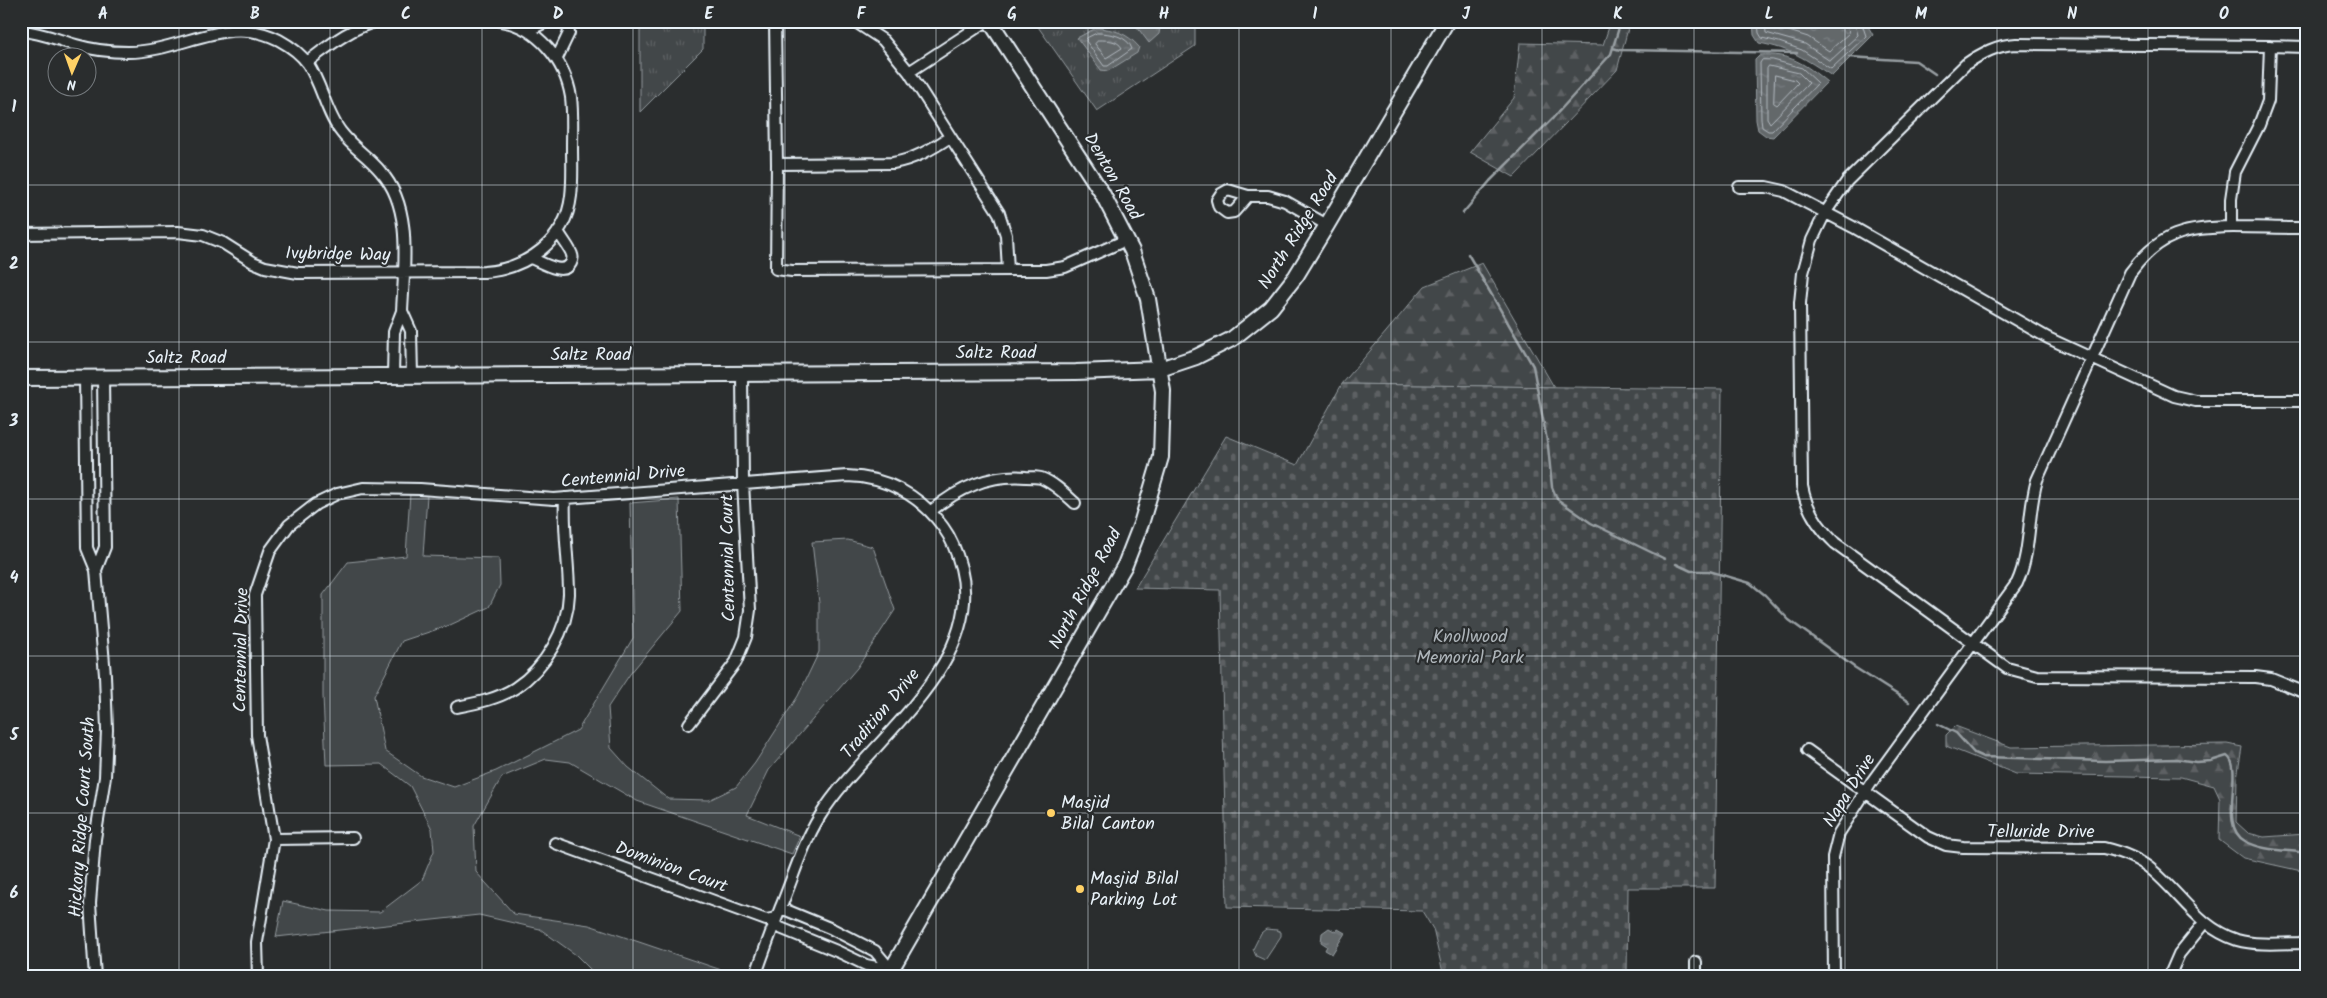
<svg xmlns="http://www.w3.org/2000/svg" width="2327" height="998" viewBox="0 0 2327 998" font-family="Kalam,sans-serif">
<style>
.grass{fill:url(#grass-tufts);stroke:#959ca0}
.forest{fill:url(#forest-firs);stroke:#959ca0}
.cemetery{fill:url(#cemetery-stones);stroke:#959ca0}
.green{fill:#424648;stroke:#959ca0}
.water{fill:url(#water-ripples);stroke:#989fa3}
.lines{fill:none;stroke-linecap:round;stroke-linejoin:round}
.shore{stroke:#b3bac0;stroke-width:1}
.stream{stroke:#989fa3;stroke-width:2.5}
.street-casing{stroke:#e8f1f8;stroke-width:14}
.secondary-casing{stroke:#e8f1f8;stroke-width:18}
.street{stroke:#2a2d2e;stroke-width:10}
.secondary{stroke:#2a2d2e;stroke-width:14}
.grid{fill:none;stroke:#e8f1f8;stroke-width:1;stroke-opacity:0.55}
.poi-dot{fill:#ffd166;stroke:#2a2d2e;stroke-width:2}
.labels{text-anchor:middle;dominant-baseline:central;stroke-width:4.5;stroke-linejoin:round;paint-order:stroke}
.street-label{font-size:18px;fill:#e8f1f8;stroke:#2a2d2e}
.park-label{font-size:18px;fill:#aeb5ba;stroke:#2a2d2e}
.poi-label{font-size:18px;fill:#e8f1f8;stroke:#2a2d2e;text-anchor:start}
.neatline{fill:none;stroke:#e8f1f8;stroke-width:2}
.grid-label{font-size:16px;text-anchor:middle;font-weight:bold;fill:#e8f1f8}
</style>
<defs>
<pattern id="grass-tufts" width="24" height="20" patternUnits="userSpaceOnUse" patternTransform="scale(1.25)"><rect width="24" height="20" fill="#424648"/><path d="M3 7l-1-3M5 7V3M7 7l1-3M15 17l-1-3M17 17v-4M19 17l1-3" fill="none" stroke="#5d6163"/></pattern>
<pattern id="forest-firs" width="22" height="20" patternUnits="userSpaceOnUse" patternTransform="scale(1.25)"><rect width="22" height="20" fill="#424648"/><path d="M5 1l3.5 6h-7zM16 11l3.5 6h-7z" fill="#5d6163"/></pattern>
<pattern id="cemetery-stones" width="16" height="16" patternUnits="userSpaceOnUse" patternTransform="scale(1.25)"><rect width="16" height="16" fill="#424648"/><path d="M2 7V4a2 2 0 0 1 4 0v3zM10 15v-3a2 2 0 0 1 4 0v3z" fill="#5d6163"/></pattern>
<pattern id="water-ripples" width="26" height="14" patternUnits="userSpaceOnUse" patternTransform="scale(1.25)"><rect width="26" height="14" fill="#63686b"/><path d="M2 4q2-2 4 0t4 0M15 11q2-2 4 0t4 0" fill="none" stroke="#797e81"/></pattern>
</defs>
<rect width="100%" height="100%" fill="#2a2d2e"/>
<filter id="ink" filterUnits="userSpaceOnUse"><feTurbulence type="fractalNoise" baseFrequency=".02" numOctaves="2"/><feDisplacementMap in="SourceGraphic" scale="10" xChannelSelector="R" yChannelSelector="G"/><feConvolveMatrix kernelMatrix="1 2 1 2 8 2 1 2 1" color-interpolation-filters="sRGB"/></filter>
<g filter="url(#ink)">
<path class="grass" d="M 640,21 L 703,21 L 703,49 L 640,112 Z
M 1034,21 L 1195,21 L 1195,46 L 1097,111 Z"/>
<path class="forest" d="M 1611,21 L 1630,21 L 1617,70 L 1514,177 L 1470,152 L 1514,98 L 1520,43 L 1603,45 Z
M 1482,263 L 1554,387 L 1342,384 L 1425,286 Z
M 1955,726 L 2011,747 L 2227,744 L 2242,747 L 2237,778 L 2236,822 L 2248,833 L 2264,837 L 2306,834 L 2306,872 L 2243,858 L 2219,840 L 2220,799 L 2214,786 L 2181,777 L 2016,774 L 1946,746 L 1946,735 Z"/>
<path class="cemetery" d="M 1342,384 L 1722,389 L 1715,888 L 1628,888 L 1627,977 L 1444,977 L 1433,929 L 1422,911 L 1227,907 L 1220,590 L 1135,588 L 1226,436 L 1297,465 Z"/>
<path class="green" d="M 410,493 L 427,495 L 423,556 L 499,558 L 500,585 L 489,607 L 450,625 L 402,641 L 374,696 L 385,751 L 421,776 L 454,787 L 496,771 L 578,730 L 633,638 L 630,503 L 679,499 L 682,611 L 630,674 L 608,707 L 611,748 L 628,767 L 668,799 L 709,800 L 736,787 L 755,763 L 798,696 L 819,652 L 819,603 L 812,542 L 848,540 L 873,547 L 895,610 L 857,668 L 769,770 L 747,815 L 800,836 L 792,854 L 637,801 L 570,762 L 546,759 L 502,777 L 474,826 L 476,872 L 514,914 L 589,925 L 742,977 L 710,977 L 688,970 L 684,977 L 598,977 L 576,955 L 540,929 L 479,915 L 276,937 L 283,901 L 329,911 L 380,912 L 422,880 L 434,851 L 432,829 L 410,786 L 381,764 L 326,765 L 323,696 L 323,595 L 348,562 L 406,556 Z
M 1266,929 L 1277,930 L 1281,932 L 1281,936 L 1265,960 L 1256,956 L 1253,949 L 1261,933 Z"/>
<path class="water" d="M 1126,21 L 1161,21 L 1159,34 L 1149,43 L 1137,27 Z
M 1753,21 L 1865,21 L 1873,35 L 1832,76 C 1805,59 1792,49 1759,43 L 1754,35 Z
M 1096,28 C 1114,29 1127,33 1139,47 L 1137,53 L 1108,71 L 1101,70 L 1077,38 Z
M 1760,55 C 1790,53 1805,64 1827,82 L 1773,137 L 1766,136 L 1758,130 L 1756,120 L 1755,60 Z
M 1329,928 L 1336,932 L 1338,929 L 1345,933 L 1332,954 L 1325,950 L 1327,946 L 1321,942 L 1322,933 Z"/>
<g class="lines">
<path class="shore" d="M 1758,21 L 1759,33 L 1762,38 L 1779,42 L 1802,50 L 1831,69 L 1866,36 L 1861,21
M 1765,21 L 1766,33 L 1805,44 L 1830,61 L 1858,35 L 1854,21
M 1772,21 L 1773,26 L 1808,37 L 1829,51 L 1849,33 L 1847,21
M 1097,33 C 1110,33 1128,36 1132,49 L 1108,66 L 1104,66 L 1086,41 L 1087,38 Z
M 1099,40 C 1107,40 1118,40 1122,48 L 1106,58 L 1095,44 Z
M 1773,60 L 1802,68 L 1818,83 L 1772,131 L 1768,131 L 1762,127 L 1761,119 L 1760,63 L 1762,60 Z
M 1769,66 L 1799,73 L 1809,83 L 1770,123 L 1767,118 L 1767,69 Z
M 1775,75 L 1795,80 L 1798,83 L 1777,105 L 1774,103 Z"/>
<path class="stream" d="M 1613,48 L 1620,50 L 1797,53
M 1849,57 L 1916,61 L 1935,74
M 1463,213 L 1490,181 L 1553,118 L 1611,54 L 1621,21
M 1468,254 L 1533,366 L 1548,446 L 1552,487 L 1557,499 L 1591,523 L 1665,559
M 1676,564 L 1691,571 L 1709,571 L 1750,583 L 1765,595 L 1789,620 L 1854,667 L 1909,702
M 1938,724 L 1956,733 L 1974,753 L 1983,757 L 2105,761 L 2176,759 L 2196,762 L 2211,761 L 2227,756 C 2245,768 2217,826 2245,841 C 2262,851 2287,850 2306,853"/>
<g class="street-casing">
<path id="street" d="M 775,21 L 777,164
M 854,21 L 883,40 L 909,72
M 987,21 L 909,72 L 999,213 L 1006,235 L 1008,270 L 1046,270 L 1065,267 L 1126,240
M 529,30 L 548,21
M 21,31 C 41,32 58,40 76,45 C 93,50 111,52 128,52 C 182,52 227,13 279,40 C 290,46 301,54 308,64 C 322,85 326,113 341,132 C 353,148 369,157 381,172 C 413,207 404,266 402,311
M 2270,46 L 2306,47
M 557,58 L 569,33 L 567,21
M 307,62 C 330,45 350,28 378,21
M 950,137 C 932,149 915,159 893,163 L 777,164 L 776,269 L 792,271 L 1008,270
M 1739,187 L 1766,187 L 1784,191 L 1853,227 L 2048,338 L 2174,396 L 2196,401 L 2306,401
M 1248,196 L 1234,212 L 1227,213 L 1219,207 L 1217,200 L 1221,194 L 1228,190 L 1248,196 L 1268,196 L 1285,201 L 1327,225
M 2231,227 L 2231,199 L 2235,172 L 2259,125 L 2268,101 L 2270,46 L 2016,44 C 1997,45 1982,53 1966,64 L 1847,181 L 1825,213 L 1812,240 L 1803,273 L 1800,303 L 1802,486 C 1806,509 1818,527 1835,543 L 2007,668 L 2037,676 L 2255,677 L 2271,679 L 2306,693
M 21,234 L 178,232 L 203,235 L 223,243 L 253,262 L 265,267 L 298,273 L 484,272 C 526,269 566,241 571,196 C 573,180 572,163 572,147 C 572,131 573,114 571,97 C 565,61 538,27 501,21
M 531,258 C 541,262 564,277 571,263 C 572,261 573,257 572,255 C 571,249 561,238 558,231
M 393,375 L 394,332 L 402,311 L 411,331 L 412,375
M 85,377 L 87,548 L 96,570 L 105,675 L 107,730 L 105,777 L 95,839 L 90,903 L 95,977
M 931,511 C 959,488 989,474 1026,477 C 1030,477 1036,477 1041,478 C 1054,483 1065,494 1075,503
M 96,570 L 105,547 L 103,377
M 457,707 C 477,703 498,699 515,688 C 545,668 568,630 569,594 C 569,562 563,530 565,498
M 689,724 L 736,662 L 746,637 L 750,610 L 743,483 L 742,373
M 1807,750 L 1928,837 L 1946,845 L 1963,847 L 2104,848 C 2121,852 2138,858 2152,870 C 2181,894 2199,928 2237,940 C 2258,946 2284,943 2306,943
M 274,839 L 353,838
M 555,843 L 766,920 L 776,918
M 781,908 L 832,929 L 875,951 L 891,970
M 773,925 L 839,952 L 866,965 L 891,970 L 909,977
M 258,977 L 257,942 L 274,839 L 257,735 L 255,595 L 270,551 L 289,525 L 316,504 L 337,494 L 363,488 L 420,489 L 554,499 L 847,476 C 886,477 920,495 943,527 C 952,539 957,553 961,568 C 986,666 865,743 820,816 C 802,845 793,878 780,909 C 771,932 763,954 755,977
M 1696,977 L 1696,962
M 1834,977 L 1833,857 L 1839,833 L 1871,783 L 2017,583 C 2032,550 2027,514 2037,480 L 2130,273 C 2160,232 2186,228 2233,227 C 2257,227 2281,228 2306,228
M 2169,977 L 2179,954 L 2204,923"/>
</g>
<g class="secondary-casing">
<path id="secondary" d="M 21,378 L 1076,372 L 1160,369 L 1196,357 L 1232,339 L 1271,308 L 1296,276 L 1327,225 L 1447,21
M 887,977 L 1125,565 L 1141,524 L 1161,457 L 1163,391 L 1148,299 L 1132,251 L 1102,193 L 990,21"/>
</g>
<use href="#street" class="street"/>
<use href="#secondary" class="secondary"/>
</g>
</g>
<path class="grid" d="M 179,21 L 179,977M 330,21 L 330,977M 482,21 L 482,977M 633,21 L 633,977M 785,21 L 785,977M 936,21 L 936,977M 1088,21 L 1088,977M 1239,21 L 1239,977M 1391,21 L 1391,977M 1542,21 L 1542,977M 1694,21 L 1694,977M 1845,21 L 1845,977M 1997,21 L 1997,977M 2148,21 L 2148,977M 21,185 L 2306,185M 21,342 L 2306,342M 21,499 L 2306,499M 21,656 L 2306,656M 21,813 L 2306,813"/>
<g class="poi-dot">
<circle cx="1051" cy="813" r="5"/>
<circle cx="1080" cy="889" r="5"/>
</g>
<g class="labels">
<g class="street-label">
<text transform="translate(1112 177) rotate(60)">Denton Road</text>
<text transform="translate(1299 231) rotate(-58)">North Ridge Road</text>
<text transform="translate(338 255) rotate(1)">Ivybridge Way</text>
<text x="996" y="353">Saltz Road</text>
<text x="591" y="355">Saltz Road</text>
<text x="186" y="358">Saltz Road</text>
<text transform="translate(623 477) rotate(-5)">Centennial Drive</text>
<text transform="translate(729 558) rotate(-91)">Centennial Court</text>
<text transform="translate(1086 589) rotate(-62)">North Ridge Road</text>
<text transform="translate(242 650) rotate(-89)">Centennial Drive</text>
<text transform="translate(881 714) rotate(-50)">Tradition Drive</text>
<text transform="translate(1850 791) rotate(-58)">Napa Drive</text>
<text transform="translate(83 817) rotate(-86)">Hickory Ridge Court South</text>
<text x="2041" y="832">Telluride Drive</text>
<text transform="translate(671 868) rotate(20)">Dominion Court</text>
</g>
<g class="park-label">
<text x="1470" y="637">Knollwood<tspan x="1470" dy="21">Memorial Park</tspan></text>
</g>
<g class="poi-label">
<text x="1061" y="803">Masjid<tspan x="1061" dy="21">Bilal Canton</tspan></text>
<text x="1090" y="879">Masjid Bilal<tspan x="1090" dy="21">Parking Lot</tspan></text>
</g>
</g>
<rect width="2327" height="998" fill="none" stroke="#2a2d2e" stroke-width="55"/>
<g transform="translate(72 72) rotate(182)"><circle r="24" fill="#2a2d2e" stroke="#767b7f"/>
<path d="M0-4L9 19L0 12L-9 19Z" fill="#ffd166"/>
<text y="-8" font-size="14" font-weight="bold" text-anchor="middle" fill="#e8f1f8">N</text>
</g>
<rect x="28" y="28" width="2272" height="942" class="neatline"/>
<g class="grid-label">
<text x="103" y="19">A</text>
<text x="255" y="19">B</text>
<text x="406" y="19">C</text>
<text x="558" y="19">D</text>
<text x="709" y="19">E</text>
<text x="861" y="19">F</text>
<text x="1012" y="19">G</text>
<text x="1164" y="19">H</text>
<text x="1315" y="19">I</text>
<text x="1466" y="19">J</text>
<text x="1618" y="19">K</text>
<text x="1769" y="19">L</text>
<text x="1921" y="19">M</text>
<text x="2072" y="19">N</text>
<text x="2224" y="19">O</text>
<text x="14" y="112">1</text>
<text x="14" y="269">2</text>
<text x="14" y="426">3</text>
<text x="14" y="583">4</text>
<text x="14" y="740">5</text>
<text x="14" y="898">6</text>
</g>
</svg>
